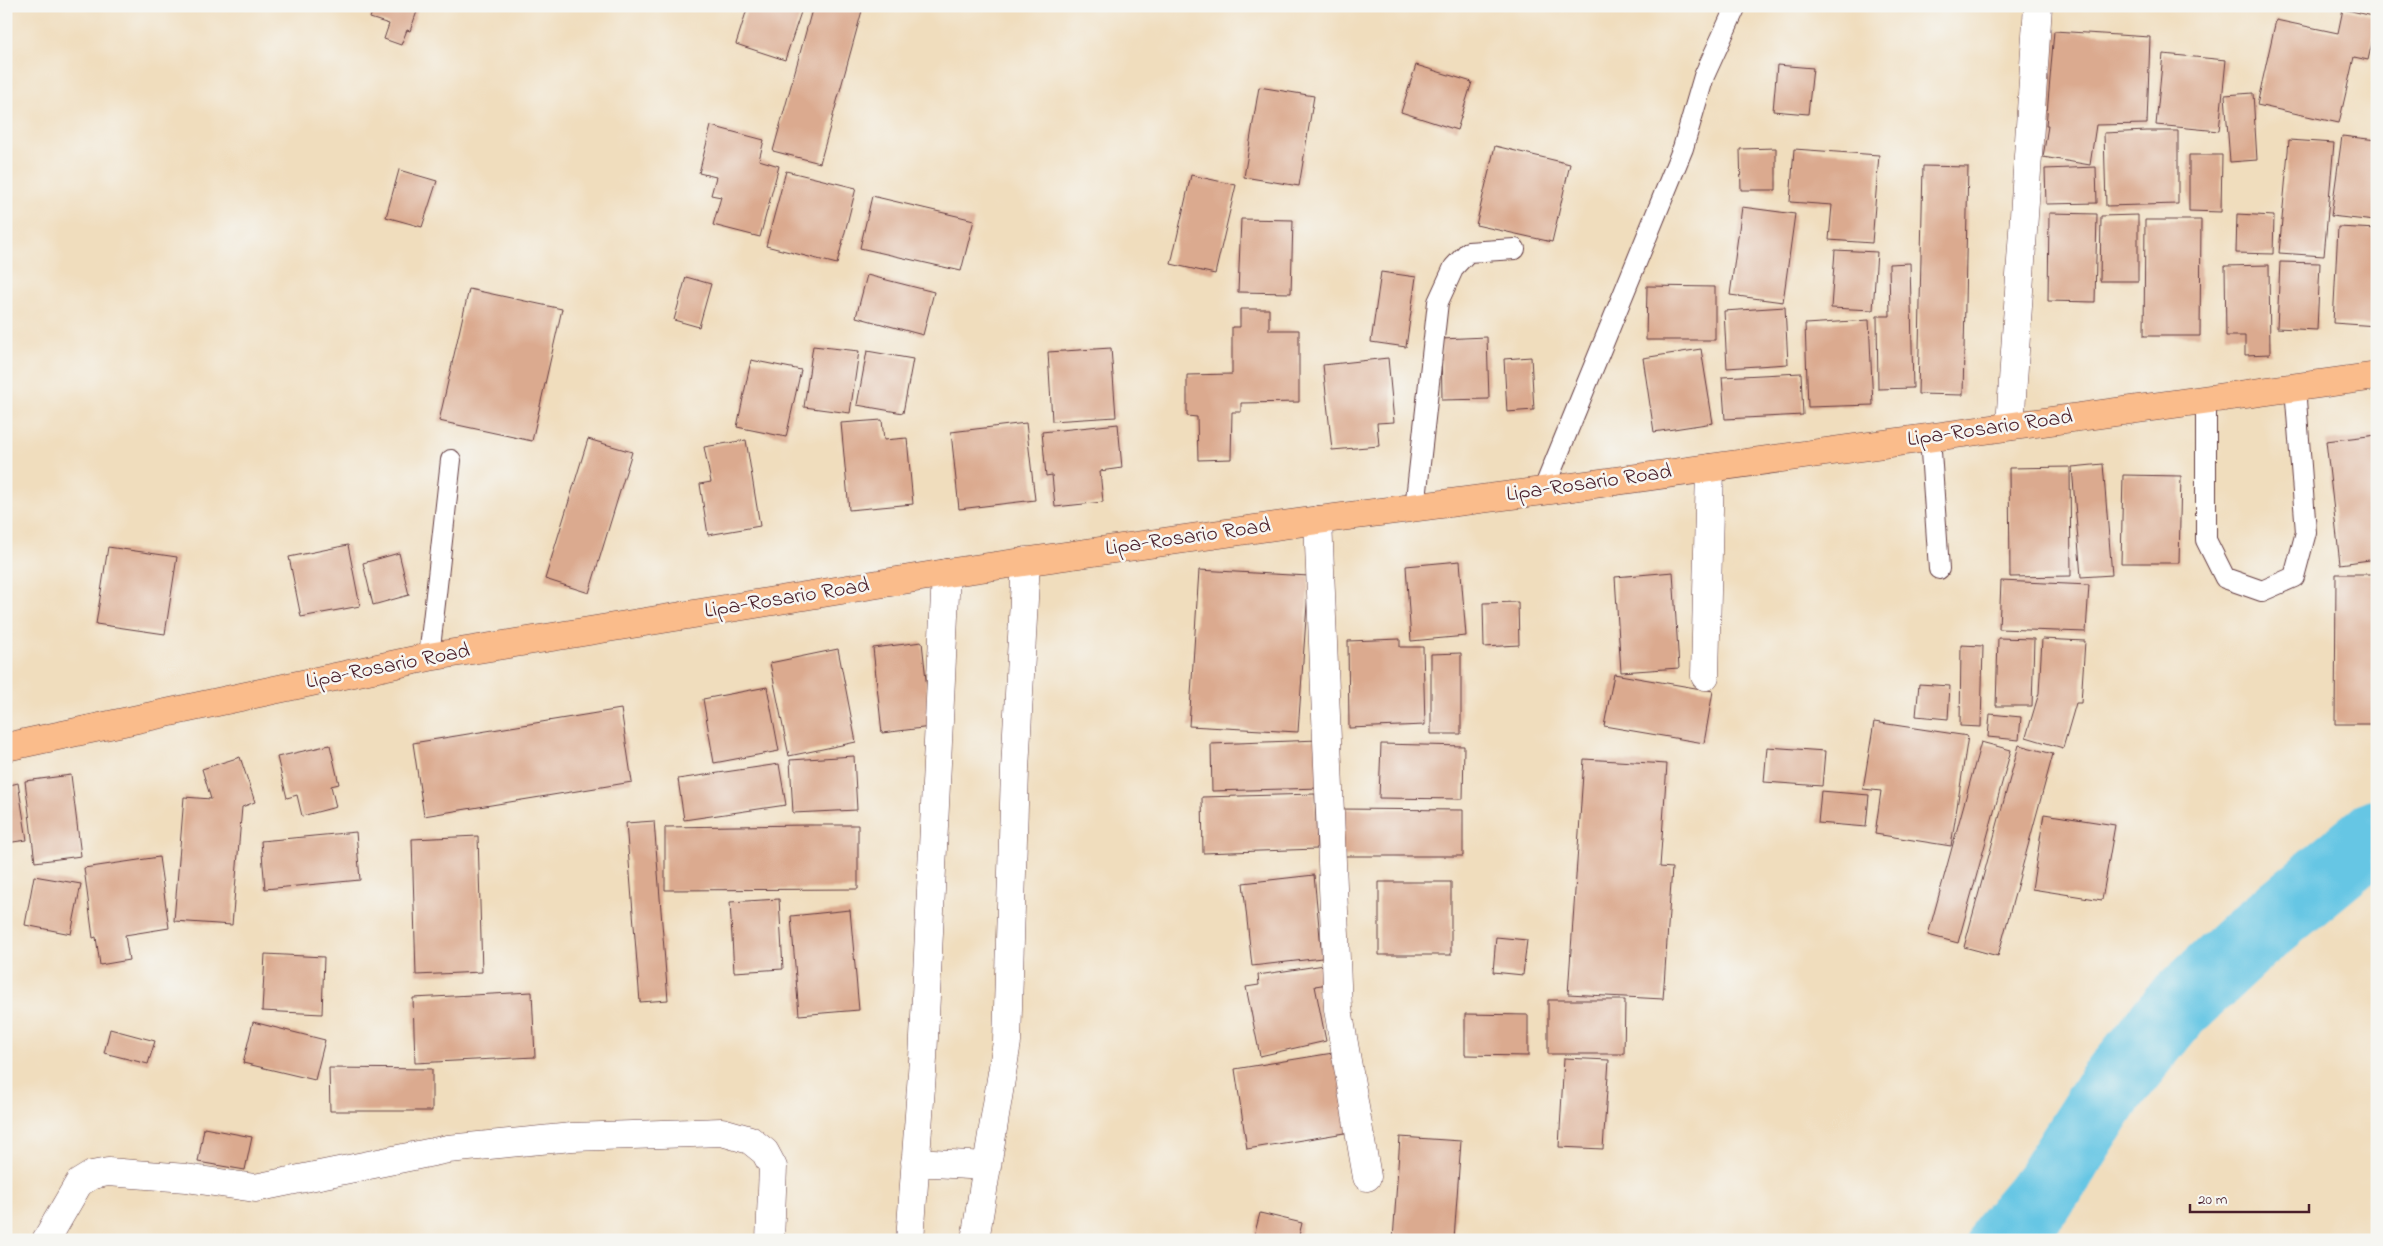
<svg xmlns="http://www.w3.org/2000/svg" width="2383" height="1246" viewBox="0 0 2383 1246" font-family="'Indie Flower',sans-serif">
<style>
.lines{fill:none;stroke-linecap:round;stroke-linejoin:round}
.river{stroke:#66c6e4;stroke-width:71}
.building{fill:#dbaa8f}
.service-casing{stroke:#633c41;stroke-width:22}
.minor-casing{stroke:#633c41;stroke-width:29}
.primary-casing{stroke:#633c41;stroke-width:29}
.service{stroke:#fff;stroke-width:20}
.minor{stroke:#fff;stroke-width:28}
.primary{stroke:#fabc8b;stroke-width:28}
.labels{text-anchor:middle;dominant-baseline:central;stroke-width:5;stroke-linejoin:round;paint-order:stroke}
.street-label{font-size:22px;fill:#4a1f2b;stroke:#f6f6f2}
</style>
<rect width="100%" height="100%" fill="#f6f6f2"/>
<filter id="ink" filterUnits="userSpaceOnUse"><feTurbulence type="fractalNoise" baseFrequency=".02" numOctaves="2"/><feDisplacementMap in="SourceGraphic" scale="10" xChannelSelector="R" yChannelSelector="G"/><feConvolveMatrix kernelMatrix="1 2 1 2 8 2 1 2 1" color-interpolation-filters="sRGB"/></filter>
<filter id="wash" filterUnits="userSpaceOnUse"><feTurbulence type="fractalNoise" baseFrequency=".0096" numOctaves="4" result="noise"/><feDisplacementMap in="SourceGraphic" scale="20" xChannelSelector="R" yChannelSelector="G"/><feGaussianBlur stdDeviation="1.12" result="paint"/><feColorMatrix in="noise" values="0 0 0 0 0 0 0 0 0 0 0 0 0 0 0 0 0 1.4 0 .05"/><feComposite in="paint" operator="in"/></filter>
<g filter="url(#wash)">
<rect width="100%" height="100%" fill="#f0ddbd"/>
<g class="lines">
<path class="river" d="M 2003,1240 L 2047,1188 L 2108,1092 L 2172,1012 L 2250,939 L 2377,834"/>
</g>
<g id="blocks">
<path class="building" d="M 374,6 L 419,6 L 410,31 L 407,30 L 401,45 L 384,39 L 389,24 L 370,18 Z
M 748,6 L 803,6 L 785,60 L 736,44 Z
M 813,6 L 863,7 L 820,163 L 773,151 Z
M 2343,9 L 2377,17 L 2377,21 L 2368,60 L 2354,57 L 2339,123 L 2257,105 L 2276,20 L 2338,33 Z
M 2054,31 L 2150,37 L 2147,124 L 2096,125 L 2090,165 L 2043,157 L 2048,126 L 2046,126 Z
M 2163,54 L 2226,60 L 2219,131 L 2156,125 Z
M 1416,65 L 1472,82 L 1457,130 L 1401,112 Z
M 1777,65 L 1813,68 L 1808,114 L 1773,111 Z
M 1259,87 L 1314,96 L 1299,186 L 1244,177 Z
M 2253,93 L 2257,160 L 2230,162 L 2225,95 Z
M 711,126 L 764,140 L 759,160 L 779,166 L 760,237 L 713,225 L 721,197 L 711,195 L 716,177 L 699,173 Z
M 2147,131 L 2178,131 L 2178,204 L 2106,206 L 2104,133 Z
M 2342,136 L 2377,140 L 2375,221 L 2331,216 Z
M 2289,140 L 2334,143 L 2324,256 L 2279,253 Z
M 1495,146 L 1570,164 L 1552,242 L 1476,225 Z
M 1776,148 L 1776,190 L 1741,190 L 1740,149 Z
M 1794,149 L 1879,155 L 1872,243 L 1829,240 L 1832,205 L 1790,202 Z
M 2189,155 L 2222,155 L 2221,212 L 2189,211 Z
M 1923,166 L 1968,167 L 1963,395 L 1918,394 Z
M 2096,167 L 2097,203 L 2046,204 L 2045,169 Z
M 399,170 L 437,181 L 422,227 L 386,217 Z
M 786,171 L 856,188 L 837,264 L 766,246 Z
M 1191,175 L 1236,185 L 1215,274 L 1171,264 Z
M 872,196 L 974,220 L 961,271 L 860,248 Z
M 1742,207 L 1795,214 L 1783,302 L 1730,295 Z
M 2049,213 L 2097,214 L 2095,302 L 2048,301 Z
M 2237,214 L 2274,216 L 2273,254 L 2236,253 Z
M 2138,215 L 2138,281 L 2100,281 L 2101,216 Z
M 1241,219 L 1293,220 L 1291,293 L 1238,292 Z
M 2145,220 L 2201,220 L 2200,336 L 2144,336 Z
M 2338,227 L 2377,229 L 2377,326 L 2333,323 Z
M 1835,250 L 1877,252 L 1873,310 L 1831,308 Z
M 2280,262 L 2320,263 L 2317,330 L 2277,328 Z
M 1910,263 L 1913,388 L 1878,389 L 1877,316 L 1890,316 L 1889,264 Z
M 2269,265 L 2270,354 L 2245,355 L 2245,336 L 2226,336 L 2225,266 Z
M 1381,272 L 1416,277 L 1406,347 L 1371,342 Z
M 867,275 L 934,292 L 923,335 L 856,317 Z
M 686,277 L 711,284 L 699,327 L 674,320 Z
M 1647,286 L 1715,287 L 1715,340 L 1646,340 Z
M 469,289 L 562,309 L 532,441 L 439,421 Z
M 1785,307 L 1788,364 L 1727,368 L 1724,311 Z
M 1240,309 L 1269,309 L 1269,330 L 1299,330 L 1299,402 L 1241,403 L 1241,412 L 1232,412 L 1231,459 L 1198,460 L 1197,417 L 1187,416 L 1187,375 L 1232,374 L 1232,327 L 1240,327 Z
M 1869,320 L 1873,405 L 1808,407 L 1805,324 Z
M 1487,337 L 1489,399 L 1442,400 L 1441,339 Z
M 813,346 L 859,351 L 850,413 L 804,407 Z
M 1111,348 L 1116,417 L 1052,421 L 1048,352 Z
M 1701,349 L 1713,423 L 1654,432 L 1643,358 Z
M 867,351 L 913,359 L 903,413 L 857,405 Z
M 1531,357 L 1534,410 L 1507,412 L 1504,359 Z
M 1388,358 L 1394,422 L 1377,423 L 1379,446 L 1332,450 L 1323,365 Z
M 751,360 L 801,370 L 786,437 L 737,427 Z
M 1801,373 L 1803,415 L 1725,419 L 1722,377 Z
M 882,420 L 884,440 L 907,438 L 913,504 L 849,510 L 841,423 Z
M 1026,423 L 1035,500 L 959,509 L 951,432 Z
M 1118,424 L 1122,468 L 1100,471 L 1103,502 L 1055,507 L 1052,475 L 1046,476 L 1042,432 Z
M 2377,435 L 2377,559 L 2340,564 L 2326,441 Z
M 588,439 L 632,452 L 589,593 L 545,579 Z
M 746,440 L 760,526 L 708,535 L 700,484 L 711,482 L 704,447 Z
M 2103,464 L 2112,575 L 2081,577 L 2072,467 Z
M 2070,467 L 2071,576 L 2010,577 L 2009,468 Z
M 2123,475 L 2181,476 L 2179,563 L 2121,563 Z
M 348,545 L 360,606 L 301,617 L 289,557 Z
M 108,547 L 177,557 L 165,634 L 96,624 Z
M 399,553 L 409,595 L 373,605 L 363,563 Z
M 1460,561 L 1466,636 L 1411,641 L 1406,566 Z
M 1199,570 L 1309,576 L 1298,732 L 1189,726 Z
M 1673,572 L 1679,668 L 1621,672 L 1615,577 Z
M 2336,574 L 2377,574 L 2377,724 L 2335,724 Z
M 2001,581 L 2089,585 L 2086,632 L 1999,629 Z
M 1518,602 L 1519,645 L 1484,647 L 1483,603 Z
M 1998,638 L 2034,639 L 2032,706 L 1996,706 Z
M 1400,639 L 1400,647 L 1423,647 L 1425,725 L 1349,728 L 1348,641 Z
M 2042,639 L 2085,641 L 2081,703 L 2076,703 L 2063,748 L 2026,737 L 2039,693 Z
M 922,642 L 931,727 L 882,733 L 873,648 Z
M 1961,645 L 1983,646 L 1981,727 L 1960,726 Z
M 838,649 L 856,742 L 789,756 L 770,663 Z
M 1461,653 L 1461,734 L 1431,734 L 1431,654 Z
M 1614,674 L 1713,691 L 1704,743 L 1604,726 Z
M 1919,684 L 1950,686 L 1948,719 L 1916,716 Z
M 767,687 L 779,751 L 714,763 L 703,699 Z
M 621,709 L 632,782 L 424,816 L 413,743 Z
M 1990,714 L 2021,717 L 2019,740 L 1988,737 Z
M 1874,722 L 1968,736 L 1951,846 L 1875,834 L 1881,791 L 1863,789 Z
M 1319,740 L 1321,788 L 1212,791 L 1211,744 Z
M 1981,742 L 2011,750 L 1958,943 L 1928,935 Z
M 1381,744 L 1464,746 L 1463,799 L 1379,798 Z
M 330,745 L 339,784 L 331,786 L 336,807 L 302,816 L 297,795 L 287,798 L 277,757 Z
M 2019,745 L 2053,754 L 1998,956 L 1964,947 Z
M 1767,747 L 1825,751 L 1822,786 L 1764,782 Z
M 854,756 L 857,810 L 793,813 L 790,760 Z
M 240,757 L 255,802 L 242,807 L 232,925 L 174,921 L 184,797 L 211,799 L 202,769 Z
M 1584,759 L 1667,764 L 1660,867 L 1672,868 L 1663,999 L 1568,994 Z
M 779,764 L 786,805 L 684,820 L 678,779 Z
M 71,775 L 81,856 L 35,862 L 25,781 Z
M 18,783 L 27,840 L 6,843 L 6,786 Z
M 1821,791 L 1869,795 L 1866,827 L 1818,823 Z
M 1315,794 L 1317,849 L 1203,853 L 1202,797 Z
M 1338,809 L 1463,810 L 1463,856 L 1337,856 Z
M 2044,814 L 2115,825 L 2102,900 L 2032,889 Z
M 654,821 L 668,1000 L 640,1002 L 626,823 Z
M 808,825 L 858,825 L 858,889 L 665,890 L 665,827 Z
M 356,832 L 360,880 L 265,889 L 261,841 Z
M 478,836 L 482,972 L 416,975 L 412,839 Z
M 159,857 L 169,928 L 125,935 L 129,960 L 100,965 L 96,937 L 93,938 L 84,868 Z
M 1314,875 L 1322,958 L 1252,966 L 1243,883 Z
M 34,876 L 81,884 L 71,934 L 25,925 Z
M 1379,882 L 1451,882 L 1451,955 L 1379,955 Z
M 779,899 L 783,969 L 734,972 L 730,902 Z
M 850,910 L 859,1010 L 799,1015 L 791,916 Z
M 1496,937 L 1527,940 L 1523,975 L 1493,972 Z
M 265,954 L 324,957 L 322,1014 L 262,1011 Z
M 1331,964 L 1334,983 L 1315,986 L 1326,1041 L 1260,1056 L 1246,987 L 1259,985 L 1258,975 Z
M 532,992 L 535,1057 L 415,1063 L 413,998 Z
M 1548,1000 L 1625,1000 L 1624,1054 L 1548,1054 Z
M 6,1004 L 9,1033 L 6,1033 Z
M 1465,1014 L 1528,1015 L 1528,1056 L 1465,1055 Z
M 253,1022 L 325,1040 L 315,1080 L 243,1063 Z
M 110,1029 L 155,1041 L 148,1064 L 104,1053 Z
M 1339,1052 L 1351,1132 L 1247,1149 L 1235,1069 Z
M 1564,1058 L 1609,1060 L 1603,1149 L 1559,1147 Z
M 329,1068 L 432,1069 L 432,1111 L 330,1111 Z
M 204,1128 L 252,1137 L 245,1170 L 198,1162 Z
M 1400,1137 L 1461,1141 L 1454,1239 L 1393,1240 Z
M 1260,1213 L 1302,1223 L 1298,1240 L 1253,1240 Z"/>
</g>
</g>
<g filter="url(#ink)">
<use href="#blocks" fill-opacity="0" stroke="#633c41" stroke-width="1"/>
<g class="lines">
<g class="service-casing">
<path id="service" d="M 2206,399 L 2206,540 L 2225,578 L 2262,591 L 2294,577 L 2306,532 L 2295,387
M 1930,437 L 1939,569
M 1543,491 L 1683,148 L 1704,76 L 1736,6
M 1415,508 L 1438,302 L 1454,267 L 1468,252 L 1515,249
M 429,657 L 451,460"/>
</g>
<g class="minor-casing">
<path id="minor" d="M 2010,426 L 2038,6
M 1318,520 L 1338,1009 L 1367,1177
M 1705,676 L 1710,468
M 915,1162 L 987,1166
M 46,1240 L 79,1183 L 92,1175 L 108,1172 L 186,1178 L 255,1188 L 448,1149 L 572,1137 L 722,1132 L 750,1140 L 765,1152 L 773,1167 L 770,1240
M 910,1240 L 923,1059 L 946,573
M 975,1240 L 1007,1042 L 1015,770 L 1026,561"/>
</g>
<g class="primary-casing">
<path id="primary" d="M 6,747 L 429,657 L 946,573 L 1318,520 L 1543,491 L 2377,376"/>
</g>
<use href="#service" class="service"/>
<use href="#minor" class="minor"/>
<use href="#primary" class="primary"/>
</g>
</g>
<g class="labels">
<g class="street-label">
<text transform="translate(1990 429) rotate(-8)">Lipa-Rosario Road</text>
<text transform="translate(1589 484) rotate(-8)">Lipa-Rosario Road</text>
<text transform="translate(1188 538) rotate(-8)">Lipa-Rosario Road</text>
<text transform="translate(787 599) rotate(-9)">Lipa-Rosario Road</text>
<text transform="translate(388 667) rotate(-11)">Lipa-Rosario Road</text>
</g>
</g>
<rect width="2383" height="1246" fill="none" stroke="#f6f6f2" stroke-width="25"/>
<path d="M2190 1204v8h119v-8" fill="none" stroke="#4a1f2b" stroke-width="2.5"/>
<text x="2198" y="1204" font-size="15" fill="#4a1f2b" stroke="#f6f6f2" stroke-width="4" paint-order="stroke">20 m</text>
</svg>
